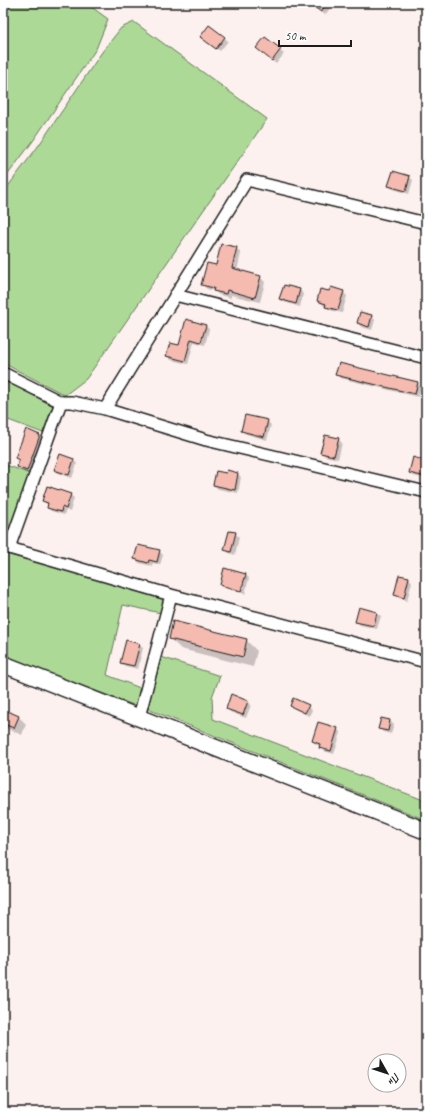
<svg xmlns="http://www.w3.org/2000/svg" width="429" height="1115" viewBox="0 0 429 1115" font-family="Caveat,sans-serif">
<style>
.green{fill:#add997;stroke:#647a5a}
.shadow{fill:#0003}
.building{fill:#f6bbb0;stroke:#1c1c1c}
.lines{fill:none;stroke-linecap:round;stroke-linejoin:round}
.street-casing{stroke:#1c1c1c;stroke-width:14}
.secondary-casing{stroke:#1c1c1c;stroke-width:19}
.street{stroke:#fff;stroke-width:11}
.secondary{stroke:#fff;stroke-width:16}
</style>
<rect width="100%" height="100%" fill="#fdf1ef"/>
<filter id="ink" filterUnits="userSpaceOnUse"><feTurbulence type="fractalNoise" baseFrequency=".025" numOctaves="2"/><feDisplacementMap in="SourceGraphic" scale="8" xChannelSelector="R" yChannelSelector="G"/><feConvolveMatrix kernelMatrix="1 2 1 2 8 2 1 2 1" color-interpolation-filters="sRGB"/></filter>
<g filter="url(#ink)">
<path class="green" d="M 3,3 L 86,3 L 108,19 L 96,49 L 33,141 L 3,181 Z
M 134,22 L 267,119 L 86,379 L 65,395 L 3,363 L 3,193 L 39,145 L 102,52 L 121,28 Z
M 3,379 L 53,406 L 43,433 L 3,418 Z
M 3,464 L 31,474 L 3,553 L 165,598 L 161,613 L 123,605 L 107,675 L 140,688 L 136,706 L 3,656 Z
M 158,656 L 220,676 L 212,697 L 213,719 L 426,801 L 426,820 L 145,708 Z"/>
<path class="shadow" d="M 309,3 L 334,3 L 325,15 Z
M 224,37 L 228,41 L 220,51 L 205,40 Z
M 265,38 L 284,54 L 276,64 L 261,51 Z
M 409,177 L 413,180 L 409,194 L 393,189 L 389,186 Z
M 236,248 L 241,253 L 237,271 L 260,277 L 265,282 L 260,302 L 231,295 L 231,298 L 219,295 L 215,291 L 207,289 L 202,284 Z
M 300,290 L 303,294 L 300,307 L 284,302 L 281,299 Z
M 330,292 L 343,292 L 347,296 L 342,313 L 330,310 L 318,301 Z
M 372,316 L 375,320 L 372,330 L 361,327 L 358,323 Z
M 206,326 L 209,329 L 205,345 L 194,342 L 188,364 L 171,360 L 167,356 Z
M 336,374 L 418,383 L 421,387 L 418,397 L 340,378 Z
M 423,407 L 426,407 L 426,421 L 421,417 Z
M 267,421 L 271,425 L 267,440 L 246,434 L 242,431 Z
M 26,430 L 40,435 L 45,441 L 33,476 L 23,472 L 18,467 L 20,461 L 16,458 Z
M 338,439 L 342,443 L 338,459 L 325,456 L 321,452 Z
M 60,455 L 74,460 L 77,464 L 72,478 L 59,474 L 55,470 Z
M 426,462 L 426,479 L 413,476 L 410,472 Z
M 238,474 L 241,477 L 238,493 L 218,489 L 214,485 L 227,475 Z
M 70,495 L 74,498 L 70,512 L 66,510 L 64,515 L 51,511 L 48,507 L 48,505 L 43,501 Z
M 235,533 L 239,537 L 235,555 L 229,553 L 225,549 Z
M 159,551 L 163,555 L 160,565 L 153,563 L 152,566 L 139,563 L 136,559 Z
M 245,574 L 249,578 L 245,594 L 224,588 L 221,585 Z
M 409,578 L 412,582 L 407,601 L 399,598 L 395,595 Z
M 359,609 L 377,613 L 381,616 L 377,629 L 360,625 L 356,621 Z
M 170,639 L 246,640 L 257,651 L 253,667 L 181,649 Z
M 139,645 L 143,648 L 138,669 L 125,666 L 121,662 Z
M 232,695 L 248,701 L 251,705 L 246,718 L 230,712 L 227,708 Z
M 291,706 L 308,706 L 312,710 L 309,716 L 295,709 Z
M 3,711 L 19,717 L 26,724 L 22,735 L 3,727 Z
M 382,719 L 390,721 L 394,725 L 391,734 L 383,732 L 380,729 Z
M 337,729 L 341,733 L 334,754 L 324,751 L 320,747 L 321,746 L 317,745 L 313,741 Z"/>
<path class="building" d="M 309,3 L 327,3 L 321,12 Z
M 209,25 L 225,37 L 216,49 L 200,37 Z
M 265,37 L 281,49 L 272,61 L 256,48 Z
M 393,171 L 410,176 L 406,191 L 388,186 Z
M 221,244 L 237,247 L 232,268 L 261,276 L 255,298 L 227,290 L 226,294 L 213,291 L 214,288 L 201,285 L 207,263 L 216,265 Z
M 284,285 L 300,289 L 296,304 L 279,299 Z
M 331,287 L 344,291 L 338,310 L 325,307 L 326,304 L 317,301 L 320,289 L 329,291 Z
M 360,312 L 372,315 L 369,327 L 357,323 Z
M 186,319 L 206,325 L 201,342 L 191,339 L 185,361 L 166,356 L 170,343 L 179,345 Z
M 339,363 L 418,382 L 415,394 L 335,375 Z
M 245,415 L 268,420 L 264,437 L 241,431 Z
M 26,429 L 40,435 L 27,471 L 17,467 L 19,460 L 15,458 Z
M 325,435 L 339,438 L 334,456 L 320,453 Z
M 60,454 L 74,459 L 69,475 L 54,470 Z
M 413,457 L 426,461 L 426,477 L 409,473 Z
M 227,470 L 238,473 L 235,490 L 213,485 L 216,471 L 226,473 Z
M 47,486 L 71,494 L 66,509 L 62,507 L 61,512 L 47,508 L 48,503 L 42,501 Z
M 229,531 L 236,532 L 231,552 L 224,550 Z
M 138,545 L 160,550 L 157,562 L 149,560 L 148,563 L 134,559 Z
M 224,568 L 246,574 L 241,591 L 220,585 Z
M 399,575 L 409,577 L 404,598 L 394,595 Z
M 359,607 L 377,612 L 374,626 L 355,622 Z
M 173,621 L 247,639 L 243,657 L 169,639 Z
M 126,640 L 140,644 L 134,666 L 120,663 Z
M 231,694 L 248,701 L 243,715 L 226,709 Z
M 293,698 L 309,705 L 305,713 L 290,706 Z
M 3,709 L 19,716 L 14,728 L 3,724 Z
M 381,718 L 390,720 L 388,731 L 378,729 Z
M 318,722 L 338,728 L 331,751 L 319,748 L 320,744 L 312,741 Z"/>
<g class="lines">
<g class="street-casing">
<path id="street" d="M 175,295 L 426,358
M 3,373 L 61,402
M 105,409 L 206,440 L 426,492
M 171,595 L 9,548 L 61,402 L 72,402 L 105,409 L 247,180 L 426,223
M 139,717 L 171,595 L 426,662"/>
</g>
<g class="secondary-casing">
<path id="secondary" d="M 3,664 L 426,831"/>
</g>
<use href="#street" class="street"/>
<use href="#secondary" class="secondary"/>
</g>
</g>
<rect width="429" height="1115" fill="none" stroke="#fff" stroke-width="16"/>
<rect x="8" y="8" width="413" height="1099" fill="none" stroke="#1c1c1c" stroke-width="1.5" filter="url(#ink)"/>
<g transform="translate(387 1073) rotate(129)"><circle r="19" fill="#ffffff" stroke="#a4a4a4"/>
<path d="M0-3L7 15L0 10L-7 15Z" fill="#1c1c1c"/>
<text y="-6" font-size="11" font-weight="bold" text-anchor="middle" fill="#1c1c1c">Пн</text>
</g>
<path d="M279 40v6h72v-6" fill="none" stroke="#1c1c1c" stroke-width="2"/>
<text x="285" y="40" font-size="12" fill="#1c1c1c" stroke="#ffffff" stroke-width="3" paint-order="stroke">50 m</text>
</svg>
